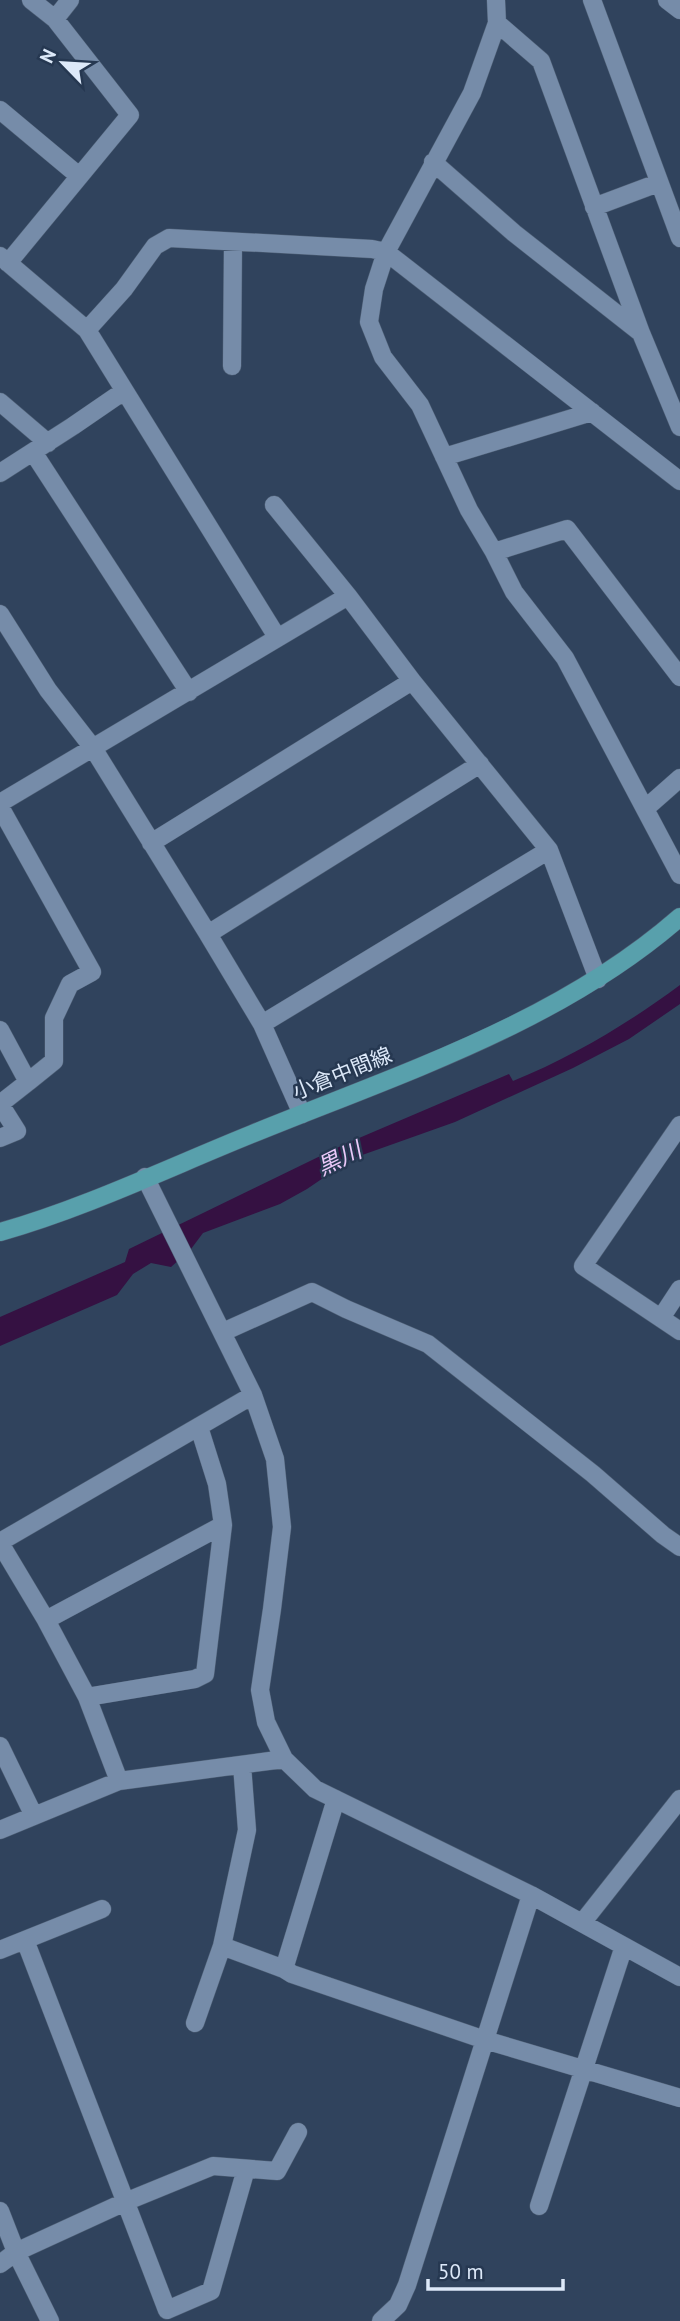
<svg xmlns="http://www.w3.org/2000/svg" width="680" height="2321" viewBox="0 0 680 2321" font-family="'PT Sans','Noto Sans JP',sans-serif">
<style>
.water{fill:#351142}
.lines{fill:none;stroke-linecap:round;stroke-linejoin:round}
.minor-casing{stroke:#4e5f75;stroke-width:19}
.major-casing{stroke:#4e5f75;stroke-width:19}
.minor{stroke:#768ca9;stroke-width:18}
.major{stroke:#58a0ac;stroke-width:18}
.labels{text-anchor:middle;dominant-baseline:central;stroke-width:5;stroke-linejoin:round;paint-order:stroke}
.street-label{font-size:21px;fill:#dde9f9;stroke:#263851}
.water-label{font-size:23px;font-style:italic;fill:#ebc9f9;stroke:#263851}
</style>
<rect width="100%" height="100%" fill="#30435d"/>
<path class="water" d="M 680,985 L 680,1004 L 629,1039 L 573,1068 L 455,1122 L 351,1159 L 307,1189 L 280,1204 L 203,1233 L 191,1249 L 171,1267 L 151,1263 L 133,1274 L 117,1295 L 0,1346 L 0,1317 L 125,1262 L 129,1249 L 345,1144 L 509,1074 L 513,1081 C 572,1057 629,1023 680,985 Z"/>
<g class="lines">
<g class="minor-casing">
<path id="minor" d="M 31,0 L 55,19
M 496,0 L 497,23 L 472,93 L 386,252 L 374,289 L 369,322 L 383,357 L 420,405 L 469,510 L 494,552 L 514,592 L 565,658 L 680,875
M 592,0 L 680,238
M 667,0 L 680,10
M 0,110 L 79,176
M 433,162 L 514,233 L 641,333 L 541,61 L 497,23
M 594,207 L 658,183
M 0,256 L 87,330 L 277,637
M 8,263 L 130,115 L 55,19 L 70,0
M 87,330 L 124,289 L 155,246 L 169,238 L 372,249 L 386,252 L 680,481
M 641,333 L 680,427
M 232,366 L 233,243
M 0,402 L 48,443
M 33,452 L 189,692
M 444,457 L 592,412
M 0,473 L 73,426 L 124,391
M 274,505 L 348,596
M 494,552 L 567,529 L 680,677
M 0,614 L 48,690 L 93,748 L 208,934 L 480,764
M 0,803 L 348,596 L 412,681 L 549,850 L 598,979
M 0,807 L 92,972 L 70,984 L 54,1018 L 54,1061 L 28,1082 L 0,1030
M 646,808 L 680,778
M 151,843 L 412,681
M 208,934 L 262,1024 L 302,1114
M 262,1024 L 549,850
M 680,1125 L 583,1266 L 680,1331
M 0,1138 L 17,1131 L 0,1104 L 28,1082
M 145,1177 L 253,1395 L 275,1459 L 282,1527 L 272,1609 L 260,1690 L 266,1722 L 284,1759 L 315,1789 L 531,1895 L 680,1977
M 661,1318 L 680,1289
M 223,1332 L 312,1292 L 346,1309 L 428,1344 L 593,1474 L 663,1535 L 680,1547
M 0,1542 L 253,1395
M 0,1543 L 46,1620 L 87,1697 L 119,1781
M 46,1620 L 223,1525
M 87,1697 L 195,1679 L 205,1674 L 223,1525 L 217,1484 L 199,1427
M 0,1746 L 34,1816
M 336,1799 L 284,1969 L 292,1974 L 485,2040 L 680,2098
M 0,1830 L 119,1781 L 284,1759
M 582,1923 L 680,1799
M 25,1940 L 167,2310 L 211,2291 L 246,2169
M 222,1946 L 284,1969
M 0,1950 L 102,1909
M 195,2023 L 222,1946 L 247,1830 L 242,1765
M 539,2206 L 624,1946
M 0,2211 L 16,2252 L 50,2321
M 0,2264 L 16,2252 L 125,2202 L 213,2166 L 277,2171 L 298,2132
M 381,2321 L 398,2305 L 407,2285 L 531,1895"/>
</g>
<g class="major-casing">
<path id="major" d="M 0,1232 C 85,1208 170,1167 252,1134 C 399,1074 559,1023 680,917"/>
</g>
<use href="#minor" class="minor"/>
<use href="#major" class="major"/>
</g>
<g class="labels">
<g class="street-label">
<text transform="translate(342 1073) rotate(-22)">小倉中間線</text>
</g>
<g class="water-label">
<text transform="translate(339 1158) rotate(-26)">黒川</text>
</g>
</g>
<g transform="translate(63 63) rotate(295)" stroke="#263851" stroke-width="5" paint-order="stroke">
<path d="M0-5L12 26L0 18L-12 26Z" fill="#dde9f9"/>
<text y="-10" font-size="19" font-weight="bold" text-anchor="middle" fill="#dde9f9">N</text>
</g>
<path d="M428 2279v10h135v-10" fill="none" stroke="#dde9f9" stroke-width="3.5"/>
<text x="438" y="2279" font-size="21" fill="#dde9f9" stroke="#263851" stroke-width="5" paint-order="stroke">50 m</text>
</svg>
